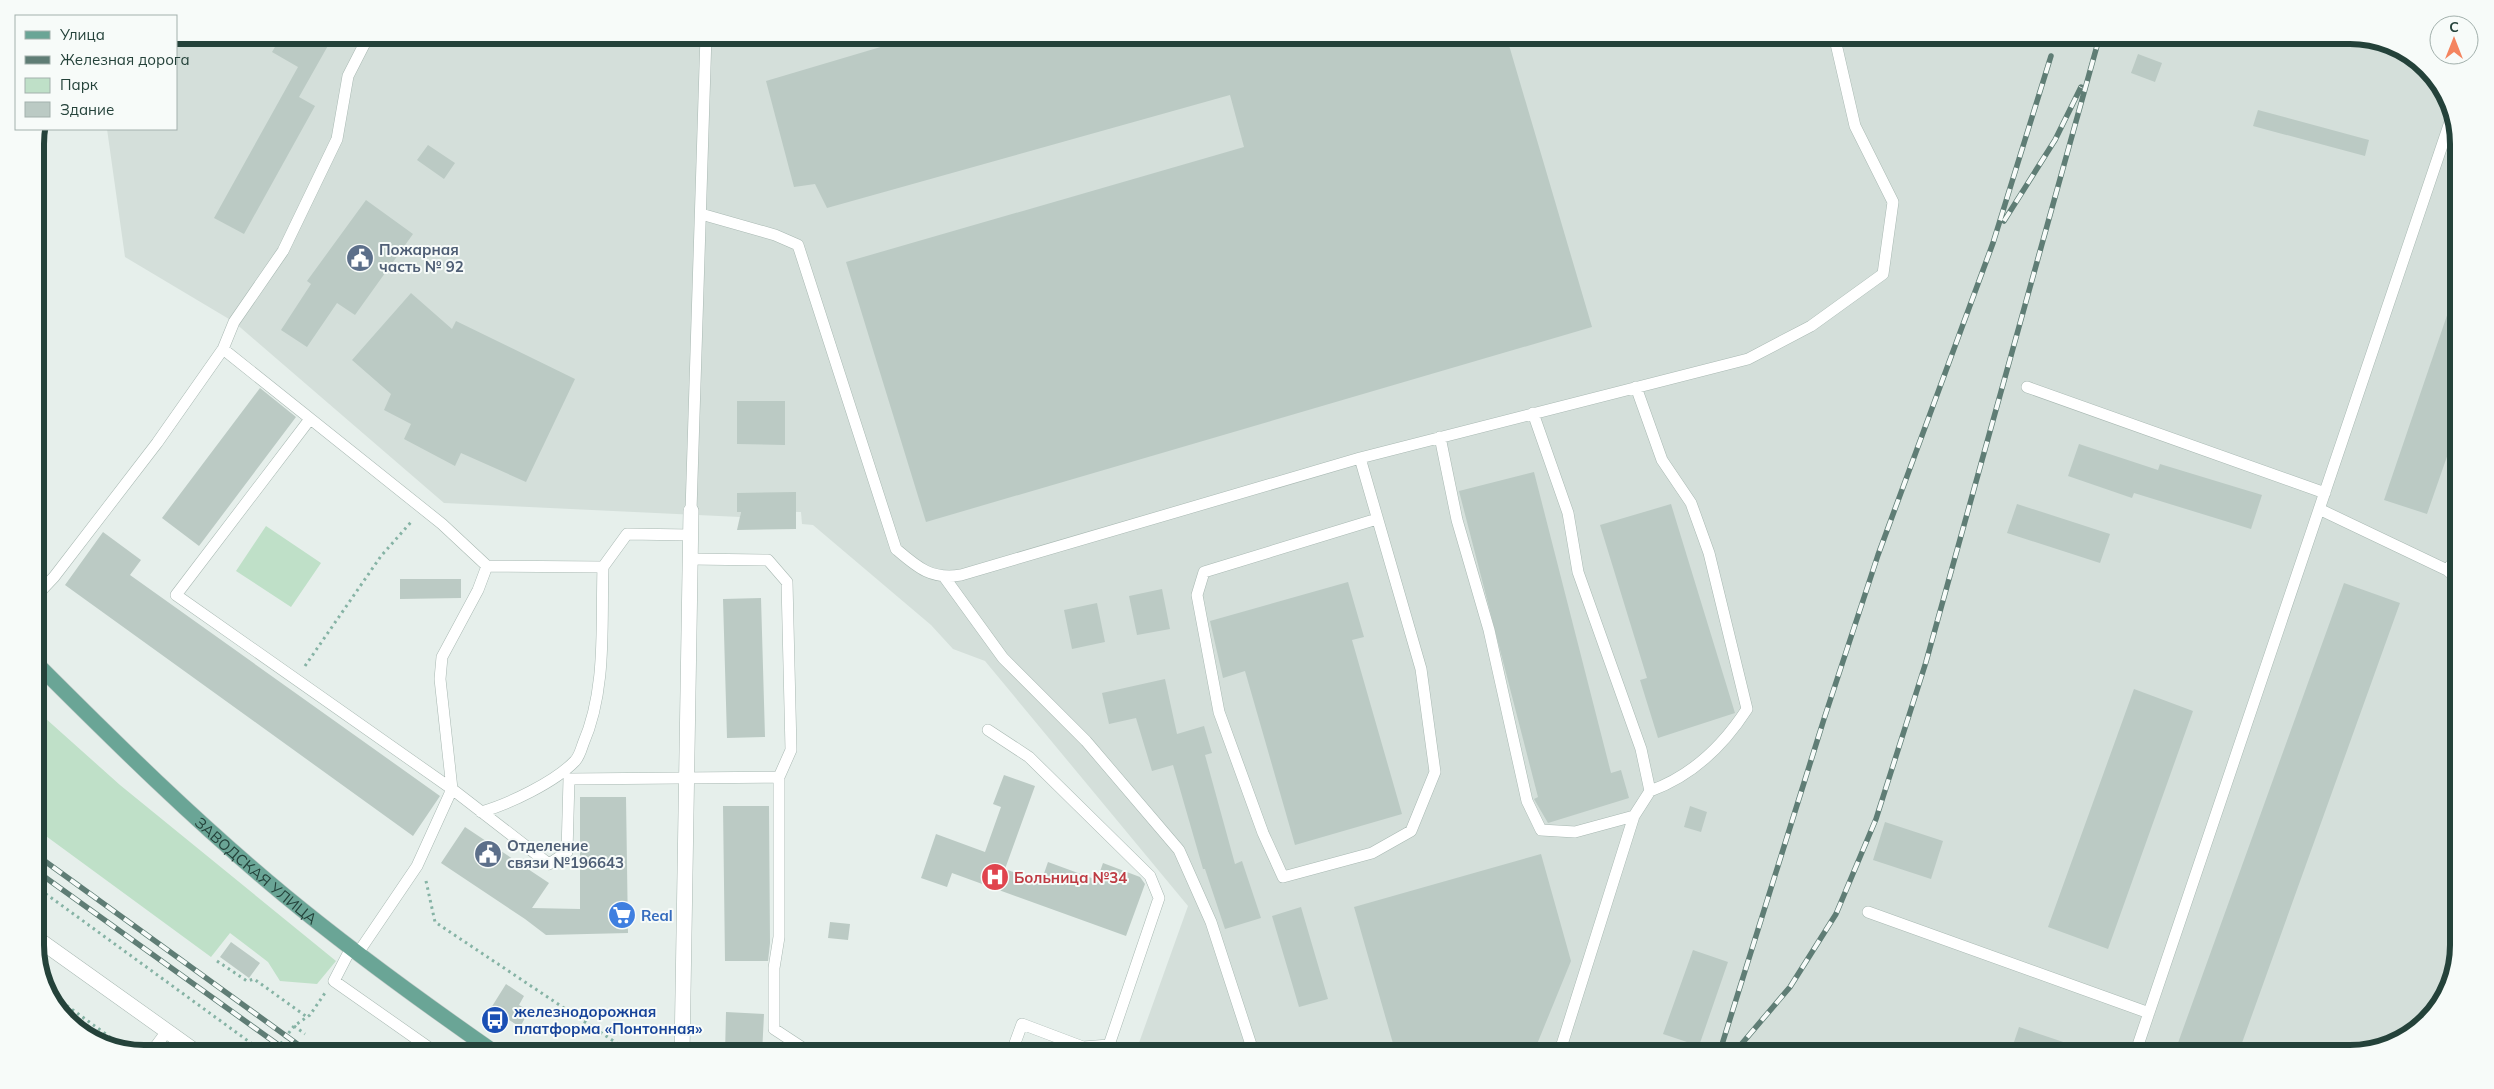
<svg xmlns="http://www.w3.org/2000/svg" width="2494" height="1089" viewBox="0 0 2494 1089" font-family="Mulish,sans-serif">
<style>
.built{fill:#d4dfda}
.green{fill:#bfe0c8}
.building{fill:#bbcac4}
.lines{fill:none;stroke-linecap:round;stroke-linejoin:round}
.service-casing{stroke:#a8b8b2;stroke-width:12}
.minor-casing{stroke:#a8b8b2;stroke-width:16}
.primary-casing{stroke:#c2cac8;stroke-width:16}
.path{stroke:#86b3a5;stroke-width:3;stroke-dasharray:2.5 4;stroke-linecap:butt}
.service{stroke:#fff;stroke-width:11}
.minor{stroke:#fff;stroke-width:15}
.primary{stroke:#6aa596;stroke-width:15}
.rail-casing{stroke:#5f7d75;stroke-width:5.5}
.rail{stroke:#f7fbf9;stroke-width:4;stroke-dasharray:11;stroke-linecap:butt}
.labels{text-anchor:middle;dominant-baseline:central;stroke-width:4;stroke-linejoin:round;paint-order:stroke}
.service-label{font-size:15px;font-weight:bold;fill:#4e5e75;stroke:#f7fbf9;text-anchor:start}
.street-label{font-size:15px;fill:#24423a;stroke:#f7fbf9}
.health-label{font-size:15px;font-weight:bold;fill:#be3a42;stroke:#f7fbf9;text-anchor:start}
.shop-label{font-size:15px;font-weight:bold;fill:#366cbe;stroke:#f7fbf9;text-anchor:start}
.transit-label{font-size:15px;font-weight:bold;fill:#164399;stroke:#f7fbf9;text-anchor:start}
.rim{fill:none;stroke:#24423a;stroke-width:6}
</style>
<rect width="100%" height="100%" fill="#e6efeb"/>
<path class="built" d="M 176,35 L 2350,35 L 2392,43 L 2440,83 L 2459,137 L 2459,945 L 2451,987 L 2411,1035 L 2350,1054 L 1135,1054 L 1188,906 L 985,661 L 953,649 L 931,625 L 813,525 L 802,524 L 801,512 L 741,511 L 740,517 L 444,503 L 234,322 L 125,257 L 107,129 L 176,129 Z"/>
<path class="green" d="M 266,526 L 321,563 L 291,607 L 236,571 Z
M 35,709 L 120,785 L 336,961 L 317,984 L 280,981 L 268,962 L 230,933 L 211,957 L 35,828 Z"/>
<path class="building" d="M 282,35 L 334,35 L 299,97 L 315,106 L 244,234 L 214,218 L 298,67 L 272,52 Z
M 921,35 L 1506,35 L 1592,327 L 926,522 L 846,262 L 1244,147 L 1230,95 L 827,208 L 815,184 L 794,187 L 766,81 Z
M 2138,54 L 2162,63 L 2155,82 L 2131,73 Z
M 2258,110 L 2369,140 L 2365,156 L 2253,126 Z
M 428,145 L 455,163 L 444,179 L 417,160 Z
M 366,200 L 413,234 L 355,315 L 337,303 L 307,347 L 281,330 L 311,284 L 307,281 Z
M 2456,289 L 2459,290 L 2459,422 L 2427,514 L 2384,500 Z
M 411,293 L 452,329 L 456,321 L 575,379 L 526,482 L 461,453 L 455,466 L 404,439 L 411,424 L 384,410 L 391,394 L 352,360 Z
M 260,388 L 296,417 L 199,546 L 162,518 Z
M 737,401 L 785,401 L 785,445 L 737,444 Z
M 2079,444 L 2158,470 L 2160,464 L 2262,495 L 2251,529 L 2134,493 L 2132,498 L 2068,476 Z
M 1534,472 L 1611,773 L 1621,770 L 1629,798 L 1548,823 L 1534,799 L 1538,797 L 1459,491 Z
M 796,492 L 796,529 L 737,530 L 741,512 L 737,512 L 737,493 Z
M 1671,504 L 1735,713 L 1658,738 L 1640,680 L 1647,678 L 1600,525 Z
M 2017,504 L 2110,534 L 2100,563 L 2007,533 Z
M 103,532 L 141,560 L 130,575 L 440,796 L 413,836 L 65,585 Z
M 400,579 L 461,579 L 461,598 L 400,599 Z
M 1348,582 L 1364,637 L 1352,640 L 1402,814 L 1295,845 L 1245,671 L 1223,678 L 1210,621 Z
M 2344,583 L 2400,603 L 2238,1054 L 2174,1054 Z
M 1162,589 L 1170,629 L 1137,635 L 1129,596 Z
M 761,598 L 765,737 L 727,738 L 723,599 Z
M 1097,603 L 1105,642 L 1072,649 L 1064,610 Z
M 1165,679 L 1177,734 L 1204,726 L 1212,753 L 1205,755 L 1235,864 L 1242,861 L 1261,918 L 1225,929 L 1205,869 L 1203,869 L 1173,765 L 1152,771 L 1136,718 L 1109,724 L 1102,693 Z
M 2134,689 L 2193,711 L 2108,949 L 2048,927 Z
M 1004,775 L 1035,786 L 1005,869 L 1041,882 L 1048,862 L 1097,880 L 1103,863 L 1140,877 L 1145,884 L 1126,936 L 952,873 L 947,887 L 921,878 L 936,834 L 985,852 L 1001,807 L 993,804 Z
M 580,797 L 626,797 L 628,933 L 546,935 L 525,919 L 441,863 L 465,827 L 549,883 L 532,908 L 580,909 Z
M 723,806 L 769,806 L 770,943 L 768,961 L 725,961 Z
M 1690,806 L 1707,812 L 1701,832 L 1684,827 Z
M 1885,822 L 1943,841 L 1931,879 L 1873,860 Z
M 1541,854 L 1571,961 L 1533,1054 L 1396,1054 L 1354,907 Z
M 1301,907 L 1328,999 L 1299,1007 L 1272,916 Z
M 830,922 L 850,924 L 848,940 L 828,938 Z
M 231,942 L 260,963 L 249,978 L 220,957 Z
M 1693,950 L 1728,962 L 1699,1046 L 1663,1034 Z
M 506,984 L 524,996 L 519,1005 L 529,1011 L 520,1027 L 491,1008 Z
M 726,1012 L 764,1014 L 762,1054 L 725,1054 Z
M 2019,1027 L 2090,1051 L 2089,1054 L 2010,1054 Z"/>
<g class="lines">
<g class="service-casing">
<path id="service" d="M 701,214 L 775,235 L 798,245 L 896,549 C 917,567 931,580 961,575 L 1360,458 L 1748,359 L 1811,326 L 1883,274 L 1893,202 L 1855,126 L 1834,35
M 223,349 L 442,524 L 487,566 L 603,567 L 627,534 L 690,535
M 1636,387 L 1662,460 L 1691,503 L 1709,553 L 1747,709 C 1723,746 1692,776 1650,791
M 2027,387 L 2325,493
M 1533,413 L 1568,513 L 1578,572 L 1641,749 L 1650,791 L 1634,816
M 310,419 L 176,595 L 452,789 L 549,864 L 567,852 L 569,779 L 779,777 L 779,937 L 774,968 L 774,1029 L 812,1054
M 1440,437 L 1457,520 L 1489,630 L 1527,801 L 1541,830 L 1575,832 L 1634,816 L 1559,1054
M 1360,458 L 1421,669 L 1435,772 L 1411,831 L 1372,853 L 1283,877 L 1263,833 L 1219,712 L 1197,595 L 1204,572 L 1377,519
M 2319,509 L 2447,570 L 2459,555
M 691,511 L 706,35
M 690,559 L 768,560 L 787,582 L 791,750 L 779,777
M 2447,570 L 2459,580
M 945,578 L 1003,658 L 1086,741 L 1179,850 L 1211,922 L 1254,1054
M 35,597 L 54,577 L 157,443 L 223,349 L 234,322 L 283,251 L 337,139 L 348,76 L 369,35
M 988,730 L 1029,757 L 1150,876 L 1159,898 L 1109,1045 L 1083,1047
M 481,812 C 509,804 555,782 575,761 C 579,757 581,750 583,744 C 607,689 601,626 603,567
M 1868,912 L 2149,1013
M 351,948 L 334,981 L 438,1054
M 358,953 L 417,866 L 452,789 L 440,679 L 442,657 L 478,590 L 487,566
M 150,1054 L 167,1031
M 1011,1054 L 1022,1024 L 1083,1047 L 1082,1052
M 2135,1054 L 2452,116"/>
</g>
<g class="minor-casing">
<path id="minor" d="M 35,937 L 199,1054
M 682,1054 L 691,511"/>
</g>
<g class="primary-casing">
<g id="primary">
<path id="s1" d="M 35,662 C 116,743 197,823 284,895 C 353,952 425,1004 497,1054"/>
</g>
</g>
<path class="path" d="M 35,549 L 44,563
M 305,666 L 381,556 L 412,521
M 426,881 L 435,922 L 633,1054
M 35,886 L 266,1054
M 217,961 L 247,981 L 254,979 L 307,1017
M 51,994 L 129,1051
M 294,1026 L 305,1034
M 96,1041 L 103,1032
M 273,1054 L 294,1026 L 310,1015 L 325,993"/>
<use href="#service" class="service"/>
<use href="#minor" class="minor"/>
<use href="#primary" class="primary"/>
<g class="rail-casing">
<path id="rail" d="M 2004,221 L 2055,140 L 2081,87
M 35,854 L 311,1054
M 35,870 L 291,1054
M 1719,1054 L 1824,719 L 1878,555 L 1993,243 L 2051,56
M 1733,1054 L 1790,987 L 1836,914 L 1876,819 L 1926,662 L 2100,35"/>
</g>
<use href="#rail" class="rail"/>
</g>
<defs>
<g id="civic-disc" transform="scale(1.4375)"><circle r="9.5" fill="#5c6f8a" stroke="#f7fbf9"/><path d="M-.6-6.5H3V-4.5H.6V-3L4-1V1h2V6H-6V1h2V-1L-.6-3ZM-1.2 2.5V6h2.4V2.5Z" fill="#fff"/></g>
<g id="hospital-disc" transform="scale(1.4375)"><circle r="9.5" fill="#e0444e" stroke="#f7fbf9"/><path d="M-5-5h3v3.5h4V-5h3V5h-3V1.5h-4V5h-3Z" fill="#fff"/></g>
<g id="supermarket-disc" transform="scale(1.4375)"><circle r="9.5" fill="#3f7fe0" stroke="#f7fbf9"/><path d="M-6-5.5h2.5l.6 2H6L4.5 2H-2.5L-4.4-4H-6ZM-1.5 3.2a1.3 1.3 0 1 0 .1 0ZM3 3.2a1.3 1.3 0 1 0 .1 0Z" fill="#fff"/></g>
<g id="bus-disc" transform="scale(1.4375)"><circle r="9.5" fill="#1a4fb4" stroke="#f7fbf9"/><path d="M-5-6H5V4H4V6H2V4H-2V6H-4V4H-5ZM-3.5-4V0h7V-4ZM-3.5 1.2v1.5H-2V1.2ZM2 1.2v1.5H3.5V1.2Z" fill="#fff"/></g>
</defs>
<g fill-rule="evenodd">
<use href="#civic-disc" x="360" y="258"/>
<use href="#civic-disc" x="488" y="854"/>
<use href="#hospital-disc" x="995" y="877"/>
<use href="#supermarket-disc" x="622" y="915"/>
<use href="#bus-disc" x="495" y="1020"/>
</g>
<g class="labels">
<g class="service-label">
<text x="379" y="249">Пожарная<tspan x="379" dy="17">часть № 92</tspan></text>
<text x="507" y="845">Отделение<tspan x="507" dy="17">связи №196643</tspan></text>
</g>
<g class="street-label">
<text stroke="none"><textPath href="#s1" startOffset="304">ЗАВОДСКАЯ УЛИЦА</textPath></text>
</g>
<g class="health-label">
<text x="1014" y="877">Больница №34</text>
</g>
<g class="shop-label">
<text x="641" y="915">Real</text>
</g>
<g class="transit-label">
<text x="514" y="1011">железнодорожная<tspan x="514" dy="17">платформа «Понтонная»</tspan></text>
</g>
</g>
<path d="M0 0H2494V1089H0ZM144 44H2350A100 100 0 0 1 2450 144V945A100 100 0 0 1 2350 1045H144A100 100 0 0 1 44 945V144A100 100 0 0 1 144 44Z" fill="#f7fbf9" fill-rule="evenodd"/>
<path class="rim" d="M144 44H2350A100 100 0 0 1 2450 144V945A100 100 0 0 1 2350 1045H144A100 100 0 0 1 44 945V144A100 100 0 0 1 144 44Z"/>
<rect x="15" y="15" width="162" height="115" fill="#f7fbf9" stroke="#a3b1ad"/>
<rect x="25" y="31" width="25" height="8" fill="#6aa596" stroke="#a3b1ad"/>
<text x="60" y="40" font-size="15" fill="#24423a">Улица</text>
<rect x="25" y="56" width="25" height="8" fill="#5f7d75" stroke="#a3b1ad"/>
<text x="60" y="65" font-size="15" fill="#24423a">Железная дорога</text>
<rect x="25" y="78" width="25" height="15" fill="#bfe0c8" stroke="#a3b1ad"/>
<text x="60" y="90" font-size="15" fill="#24423a">Парк</text>
<rect x="25" y="102" width="25" height="15" fill="#bbcac4" stroke="#a3b1ad"/>
<text x="60" y="115" font-size="15" fill="#24423a">Здание</text>
<g transform="translate(2454 40)"><circle r="24" fill="#f7fbf9" stroke="#a3b1ad"/>
<path d="M0-4L9 19L0 12L-9 19Z" fill="#f4845f"/>
<text y="-8" font-size="14" font-weight="bold" text-anchor="middle" fill="#24423a">С</text>
</g>
</svg>
